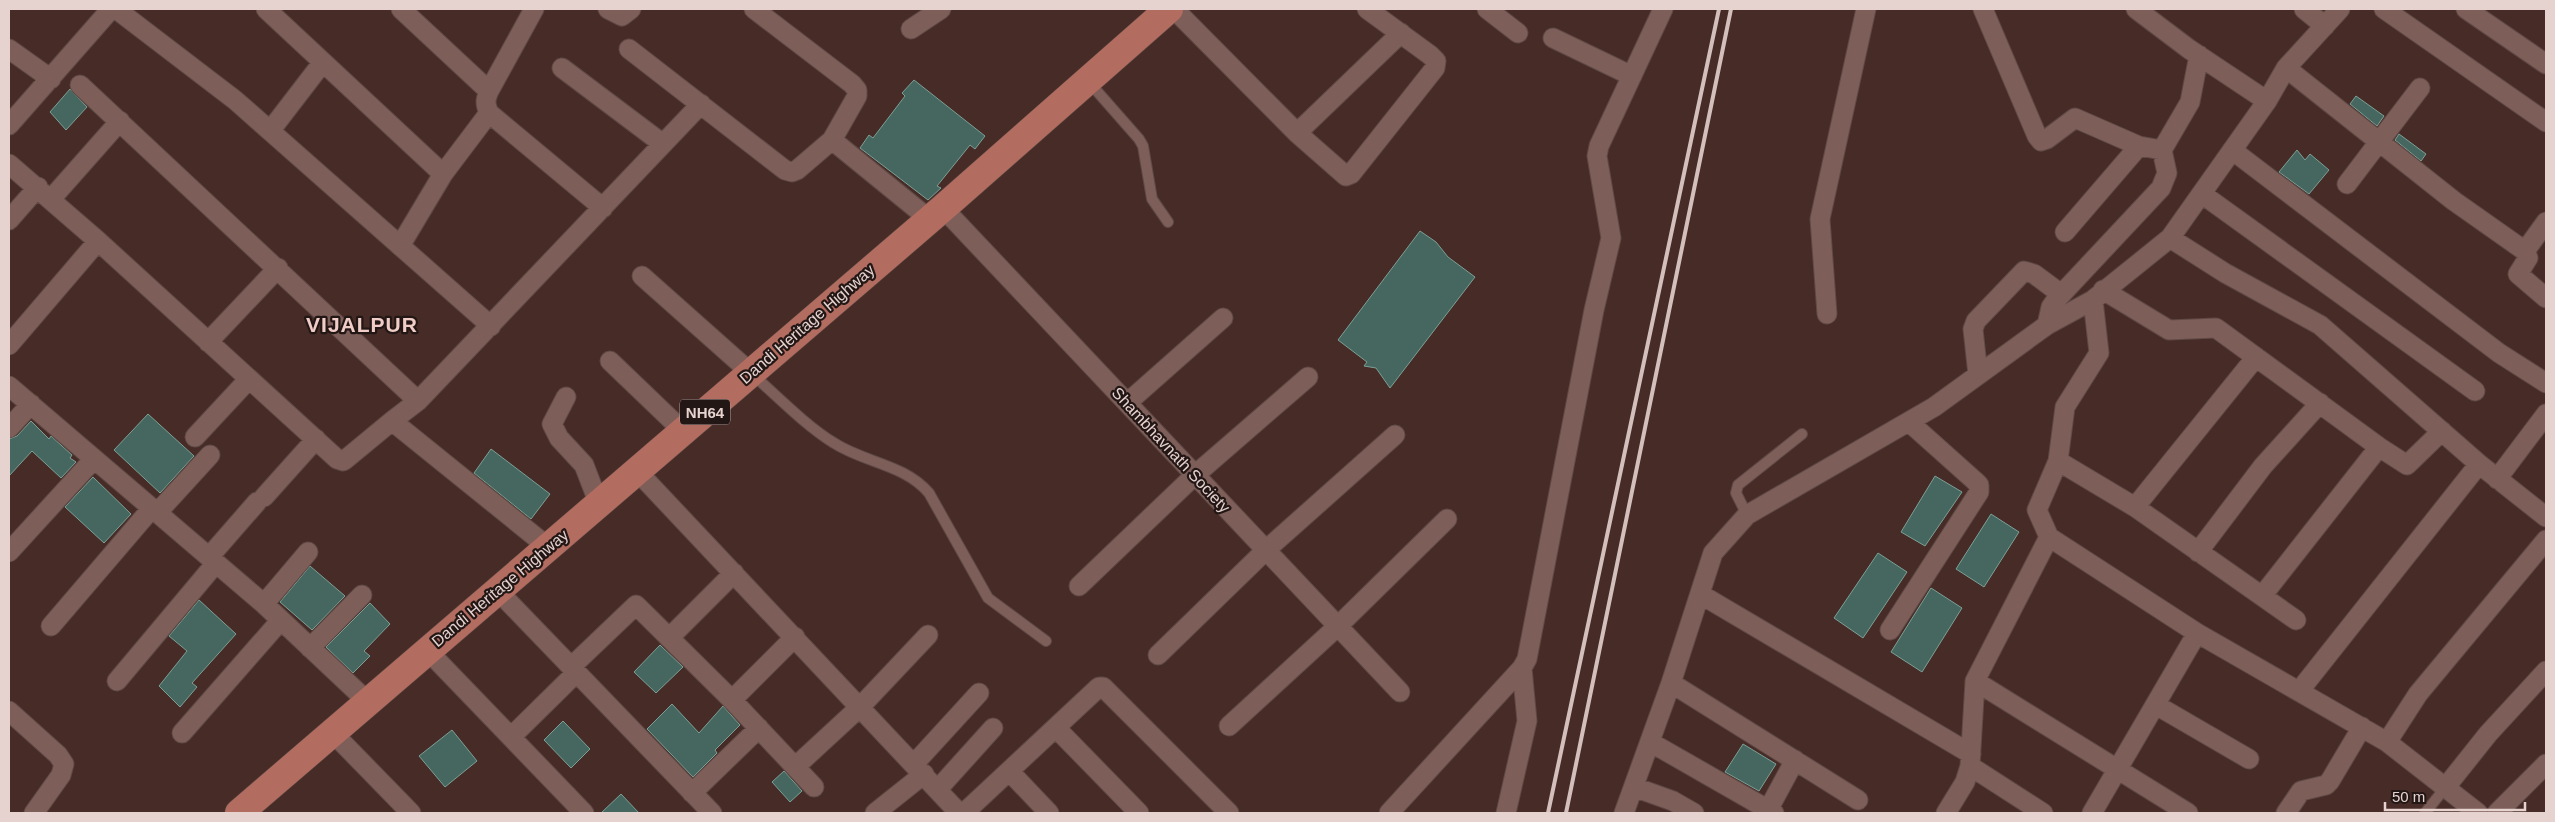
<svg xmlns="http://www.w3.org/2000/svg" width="2555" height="822" viewBox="0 0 2555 822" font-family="Helvetica,sans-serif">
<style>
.building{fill:#45675f;stroke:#7ca097}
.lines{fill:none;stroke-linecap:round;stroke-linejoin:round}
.service-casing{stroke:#5f4945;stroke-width:12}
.minor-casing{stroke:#5f4945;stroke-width:21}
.trunk-casing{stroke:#5f4945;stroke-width:29}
.service{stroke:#7d5e59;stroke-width:10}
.minor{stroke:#7d5e59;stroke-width:19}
.trunk{stroke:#b26c60;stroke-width:28}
.rail{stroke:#d3bfbc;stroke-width:4}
.labels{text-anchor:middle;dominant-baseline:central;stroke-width:4.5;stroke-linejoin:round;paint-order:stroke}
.shield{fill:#231715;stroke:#ac9b98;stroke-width:1}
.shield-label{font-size:15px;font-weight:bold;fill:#e6d3d0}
.street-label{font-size:16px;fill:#e6d3d0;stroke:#231715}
.district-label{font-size:21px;font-weight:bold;letter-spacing:1px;fill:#f1cdc7;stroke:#231715}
</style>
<rect width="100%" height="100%" fill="#462b26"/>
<path class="building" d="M 914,80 L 985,136 L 975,149 L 970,145 L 937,186 L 941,188 L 928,200 L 860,148 L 869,135 L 873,138 L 905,96 L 902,93 Z
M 70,89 L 87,107 L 66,130 L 50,112 Z
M 2356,96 L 2384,116 L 2377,126 L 2350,104 Z
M 2399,134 L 2426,154 L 2421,161 L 2395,140 Z
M 2297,150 L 2305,160 L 2310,154 L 2329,170 L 2309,194 L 2279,172 Z
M 1420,231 L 1436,242 L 1448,257 L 1475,277 L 1390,388 L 1376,368 L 1364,366 L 1367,362 L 1338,340 Z
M 148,414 L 194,456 L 160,493 L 114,450 Z
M 31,421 L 49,439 L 51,436 L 72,455 L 70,458 L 76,462 L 61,478 L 32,451 L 9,476 L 9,439 L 17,436 Z
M 491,449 L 550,494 L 531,519 L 474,473 Z
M 1935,476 L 1962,492 L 1925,546 L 1901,532 Z
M 93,477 L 131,514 L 104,543 L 65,507 Z
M 1991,514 L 2019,532 L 1984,587 L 1956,569 Z
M 1878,553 L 1907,572 L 1863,638 L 1834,618 Z
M 310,566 L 345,596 L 312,630 L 280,602 Z
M 1931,588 L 1962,608 L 1922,672 L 1891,652 Z
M 199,600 L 236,634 L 192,683 L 197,687 L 180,707 L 159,686 L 187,651 L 169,636 Z
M 370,603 L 390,624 L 364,651 L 370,656 L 353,673 L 326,647 Z
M 660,645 L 683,667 L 656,693 L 634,672 Z
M 672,704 L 699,733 L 723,706 L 740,725 L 715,750 L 717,753 L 693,777 L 647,729 Z
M 563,721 L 590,749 L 571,768 L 544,740 Z
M 452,730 L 477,761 L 445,787 L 419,756 Z
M 1743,744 L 1776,764 L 1759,791 L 1725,772 Z
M 784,771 L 802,791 L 790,802 L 772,782 Z
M 621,794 L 639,813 L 601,813 Z"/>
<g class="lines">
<g class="service-casing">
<path id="service" d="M 1088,81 L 1139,139 L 1143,146 L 1152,199 L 1168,222
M 751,373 C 776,395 806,426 834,443 C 865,463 904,464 929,493 L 988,598 L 1046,641
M 1747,515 L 1736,493 L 1738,485 L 1802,434
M 2425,813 L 2445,788"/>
</g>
<g class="minor-casing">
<path id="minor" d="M 116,9 L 235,100 L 491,326
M 266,9 L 443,174
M 401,9 L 489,91
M 534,9 L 489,91 C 485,100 485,104 489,113 L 603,208
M 608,9 L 622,16 L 631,9
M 754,9 L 852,84 L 857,90 L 857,96 L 832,140
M 1174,9 L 1297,133 L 1346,176 L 1351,174 L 1435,68 L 1436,61 L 1430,55 L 1367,9
M 1487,9 L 1518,33
M 1983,9 L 2037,136 L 2041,141 L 2047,139 L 2075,118 L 2139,146 L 2162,150
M 2136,9 L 2189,49 L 2267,101
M 2304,9 L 2325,26
M 2384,9 L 2546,122
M 2466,9 L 2546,64
M 911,29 L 941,9
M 1553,38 L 1632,76
M 9,49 L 51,79
M 629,49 L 785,170 L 792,172 L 797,170 L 832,140 L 929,219
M 562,68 L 663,144
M 2286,68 L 2454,201 L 2525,251 L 2528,258 L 2518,274 L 2546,298
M 80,85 L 418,401 L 392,421 L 548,547
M 9,125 L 111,9
M 270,131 L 323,62
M 1297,133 L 1401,33
M 2232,150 L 2499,353 L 2546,383
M 9,164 L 98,241 L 337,459 L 343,461 L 346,459 L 392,421
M 2347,184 L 2420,88
M 2202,194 L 2475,391
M 51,199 L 120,121
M 943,208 L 1400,692
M 9,220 L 38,187
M 2065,232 L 2139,146
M 2170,238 L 2225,273 L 2320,325 L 2479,464 L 2546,517
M 400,246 L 443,174 L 489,113
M 2525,251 L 2546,222
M 642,276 L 750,372
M 2103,290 L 2169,330 L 2216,328 L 2379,447 L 2407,465 L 2442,431
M 2093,300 L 2099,353 L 2065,407 L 2058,461 L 2037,510 L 2049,537 L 2197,633 L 2387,742 L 2478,813
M 1827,314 L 1820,219 L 1866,9
M 2047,325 L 2051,307 L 2056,300 L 2161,188 L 2167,173 L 2162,150 L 2190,102 L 2199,55
M 208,342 L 278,268
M 9,345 L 98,241
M 610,361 L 683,431
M 1978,375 L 1973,329 L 1976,321 L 2024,271 L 2034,274 L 2061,294
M 9,386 L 264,604 L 368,702
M 566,397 L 552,424 L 559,438 L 584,465 L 599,504
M 418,401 L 701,104
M 1127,403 L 1223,318
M 9,428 L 31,404
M 195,437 L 249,379
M 2058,461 L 2135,507 L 2296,620
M 637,471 L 959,813
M 2497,479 L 2546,414
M 264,497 L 316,439
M 2135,507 L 2256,357
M 157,513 L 210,455
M 9,552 L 94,459
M 2198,552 L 2263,466 L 2320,403
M 209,557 L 257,502
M 1079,586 L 1195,475 L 1308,377
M 497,590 L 712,813
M 1700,594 L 1971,754
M 2262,596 L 2379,447
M 264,604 L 308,552
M 51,626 L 152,508
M 1890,630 L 1979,492 L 1979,485 L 1975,481 L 1909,422
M 669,638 L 734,573
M 310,648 L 362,595
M 427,650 L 584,813
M 1158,655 L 1266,550 L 1395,435
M 571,667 L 636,605 L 732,700 L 814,787
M 117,681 L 216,563
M 1975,681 L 2188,813
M 1671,683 L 1858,800
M 2300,690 L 2479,464
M 732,700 L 795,637
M 2156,705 L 2249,759
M 9,711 L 58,755 L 64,764 L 61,775 L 34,813
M 1229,726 L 1338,626 L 1447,519
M 1056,728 L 1139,813
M 182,733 L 281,620
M 333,733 L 411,813
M 511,737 L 576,673
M 1650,742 L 1774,813
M 2387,742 L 2418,694 L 2546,540
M 914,764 L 979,693
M 1970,766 L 2043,813
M 795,767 L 860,707 L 928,635
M 1009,771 L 1049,813
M 1634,787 L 1673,801 L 1694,813
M 2445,788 L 2488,734 L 2546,671
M 938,789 L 993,728
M 692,793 L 759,728
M 1768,810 L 1795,760
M 875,813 L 924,774
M 964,813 L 1099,687 L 1103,687 L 1229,813
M 1389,813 L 1522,668 L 1527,659 L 1594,310 L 1611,238 L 1597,156 L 1599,146 L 1663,9
M 1506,813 L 1527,721 L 1522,668
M 1624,813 L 1671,683 L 1713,553 L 1747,515 L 1934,407 L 2047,325 L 2093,300 L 2170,238 L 2267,101 L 2286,68 L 2340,9
M 1946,813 L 1965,782 L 1970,766 L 1975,681 L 2049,537
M 2092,813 L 2197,633
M 2286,813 L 2301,791 L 2326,785 L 2330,781 L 2362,727
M 2497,813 L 2546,764"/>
</g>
<g class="trunk-casing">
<path id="trunk" d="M 239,813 L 943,208 L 1169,9"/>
</g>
<use href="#service" class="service"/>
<use href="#minor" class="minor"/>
<use href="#trunk" class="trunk"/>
<path class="rail" d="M 1548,813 L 1719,9
M 1566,813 L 1731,9"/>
</g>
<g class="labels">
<rect class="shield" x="680" y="399.5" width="50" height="25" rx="4"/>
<g class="shield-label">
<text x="705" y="412">NH64</text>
</g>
<g class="street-label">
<text transform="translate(807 324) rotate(-41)">Dandi Heritage Highway</text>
<text transform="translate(1171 450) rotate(47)">Shambhavnath Society</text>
<text transform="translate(500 588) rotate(-40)">Dandi Heritage Highway</text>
</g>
<g class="district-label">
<text x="362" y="324">VIJALPUR</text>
</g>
</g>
<rect width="2555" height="822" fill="none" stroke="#e6d3d0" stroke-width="20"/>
<path d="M2385 802v8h140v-8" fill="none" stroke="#e6d3d0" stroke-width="2.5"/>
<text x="2392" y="802" font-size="15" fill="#e6d3d0" stroke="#231715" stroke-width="4" paint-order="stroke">50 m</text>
</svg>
